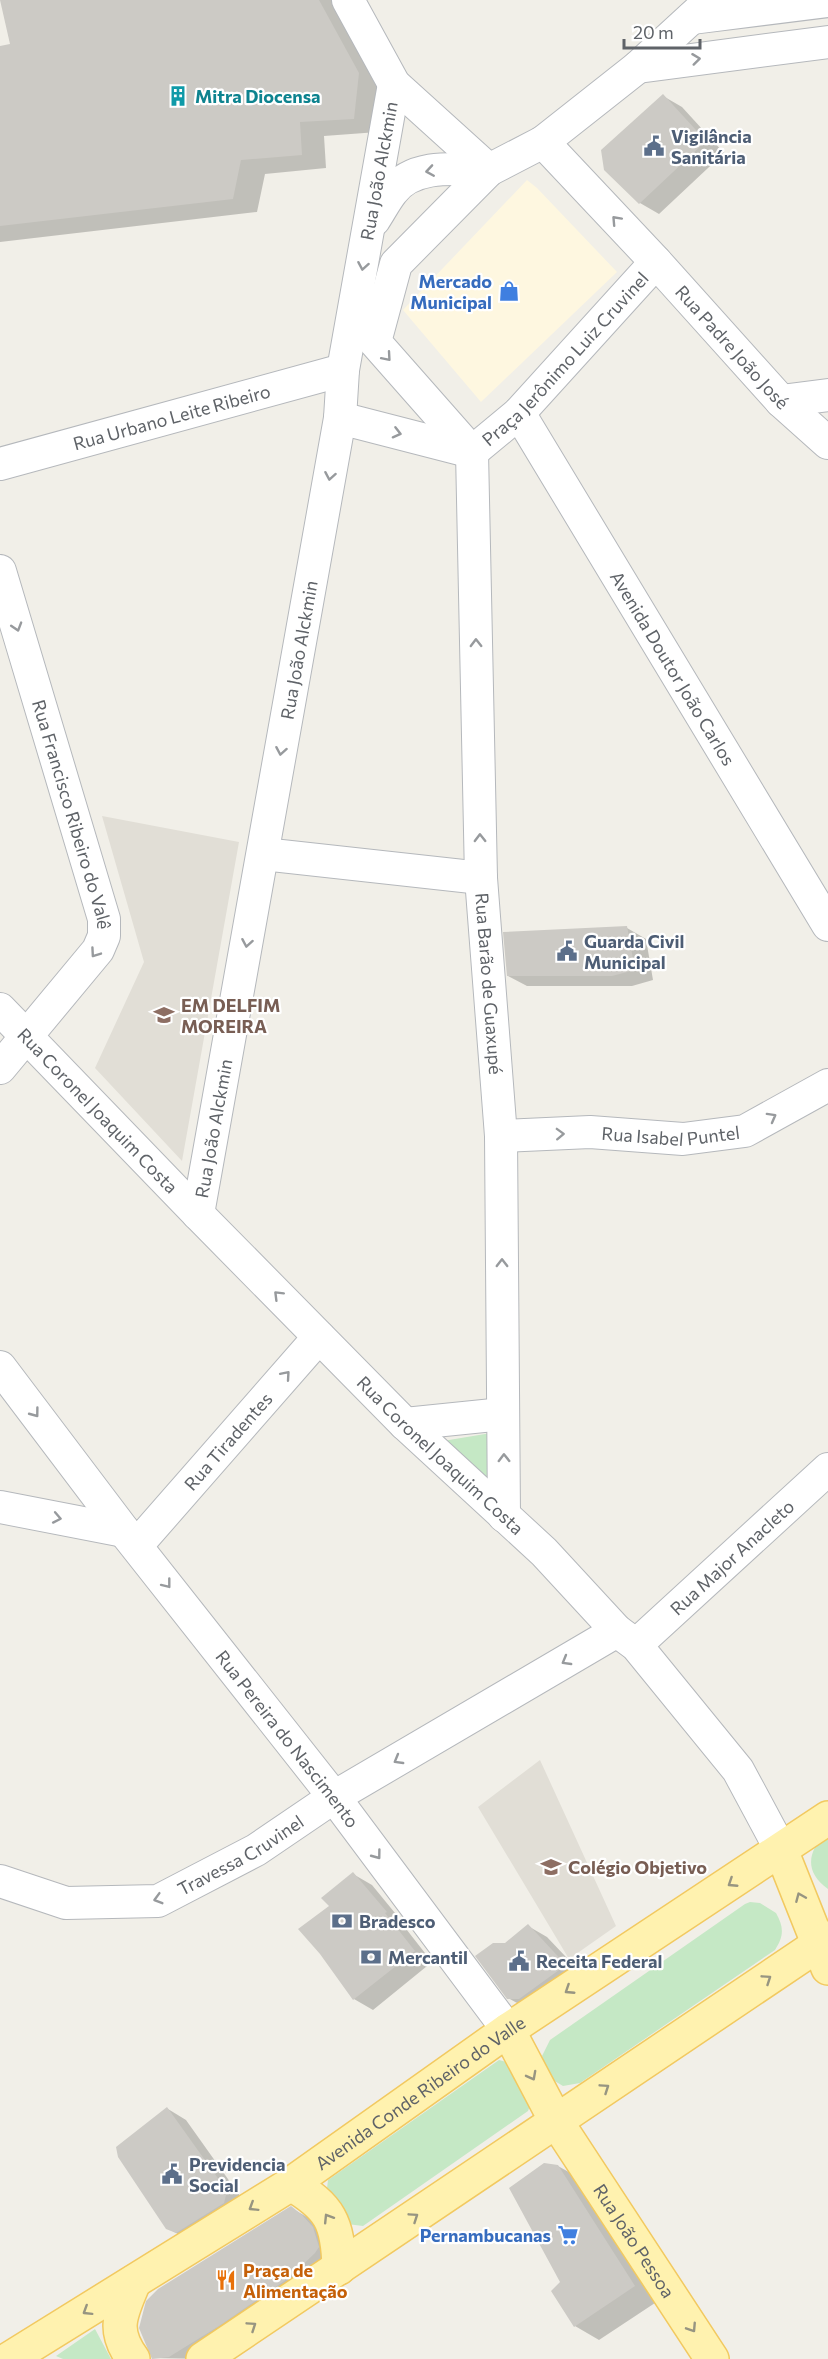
<svg xmlns="http://www.w3.org/2000/svg" width="828" height="2359" viewBox="0 0 828 2359" font-family="Commissioner,sans-serif">
<style>
.commercial{fill:#fef7e0}
.education{fill:#e1ded6}
.green{fill:#c5e8c5}
.shadow{fill:#0003}
.building{fill:#cccac5}
.lines{fill:none;stroke-linecap:round;stroke-linejoin:round}
.minor-casing{stroke:#b5b8bc;stroke-width:34}
.major-casing{stroke:#f2c960;stroke-width:36}
.minor{stroke:#fff;stroke-width:32}
.major{stroke:#fff2af;stroke-width:33}
.oneway{stroke:#979a9d}
.oneway2{stroke:#979581}
.labels{text-anchor:middle;dominant-baseline:central;stroke-width:4.5;stroke-linejoin:round;paint-order:stroke}
.culture-label{font-size:18px;font-weight:bold;fill:#0d838f;stroke:#fff;text-anchor:start}
.service-label{font-size:18px;font-weight:bold;fill:#4e5e75;stroke:#fff;text-anchor:start}
.street-label{font-size:18px;fill:#5f6368;stroke:#fff}
.shop-label{font-size:18px;font-weight:bold;fill:#366cbe;stroke:#fff;text-anchor:end}
.education-label{font-size:18px;font-weight:bold;fill:#785e54;stroke:#fff;text-anchor:start}
.food-label{font-size:18px;font-weight:bold;fill:#c56008;stroke:#fff;text-anchor:start}
</style>
<rect width="100%" height="100%" fill="#f1efe8"/>
<path class="commercial" d="M 527,180 L 537,188 L 617,272 L 481,402 L 403,310 Z"/>
<path class="education" d="M 102,816 L 239,842 L 182,1161 L 95,1068 L 144,962 Z
M 540,1760 L 616,1926 L 569,1959 L 478,1807 Z"/>
<path class="green" d="M 491,1433 L 491,1487 L 443,1441 Z
M 828,1831 L 828,1889 C 803,1871 808,1850 828,1831 Z
M 750,1902 L 760,1903 L 776,1913 C 784,1927 784,1936 775,1950 L 580,2083 L 563,2086 L 548,2077 L 542,2056 L 550,2040 L 745,1904 Z
M 499,2060 L 510,2063 L 530,2106 L 528,2111 L 363,2226 L 347,2224 L 326,2197 L 328,2180 Z
M 95,2329 L 111,2359 L 63,2359 L 56,2356 Z"/>
<path class="shadow" d="M 1,0 L 335,0 L 383,88 L 378,132 L 324,136 L 326,168 L 265,174 L 257,212 L 0,242 L 0,48 L 11,46 Z
M 663,96 L 682,107 L 724,153 L 659,214 L 640,203 L 606,169 Z
M 627,928 L 646,939 L 653,980 L 632,986 L 527,986 L 508,976 Z
M 353,1874 L 372,1885 L 404,1924 L 403,1925 L 432,1962 L 373,2010 L 354,1999 L 332,1907 Z
M 528,1926 L 547,1937 L 584,1976 L 528,2009 L 508,1998 L 506,1945 Z
M 168,2109 L 186,2120 L 245,2203 L 187,2239 L 167,2228 Z
M 558,2166 L 583,2180 L 658,2301 L 599,2340 L 575,2326 L 561,2282 Z
M 291,2208 L 316,2222 L 340,2249 L 212,2359 L 153,2358 Z"/>
<path class="building" d="M 0,0 L 319,0 L 359,73 L 354,119 L 300,122 L 302,155 L 241,160 L 233,199 L 0,226 L 0,46 L 10,44 Z
M 663,94 L 706,141 L 639,204 L 604,170 L 601,150 Z
M 627,926 L 635,970 L 612,976 L 507,976 L 503,932 Z
M 353,1872 L 387,1912 L 385,1913 L 415,1951 L 353,2000 L 320,1954 L 298,1929 L 329,1906 L 321,1898 Z
M 528,1924 L 566,1965 L 519,1999 L 507,1999 L 475,1956 L 493,1943 L 505,1943 Z
M 167,2107 L 227,2191 L 224,2203 L 176,2233 L 166,2229 L 118,2157 L 116,2147 Z
M 544,2163 L 558,2165 L 635,2286 L 574,2327 L 551,2291 L 560,2282 L 509,2188 Z
M 291,2206 L 302,2215 L 313,2227 L 319,2247 L 315,2253 L 290,2277 L 219,2326 L 169,2357 L 152,2359 L 139,2328 L 146,2301 L 158,2289 Z"/>
<g class="lines">
<g class="minor-casing">
<g id="minor">
<path d="M 348,0 L 394,84 L 489,170"/>
<path d="M 692,18 L 828,1"/>
<path d="M 638,67 L 828,42"/>
<path id="s1" d="M 543,142 L 656,262 L 781,401 L 828,443"/>
<path d="M 374,220 C 380,211 385,201 392,192 C 413,163 457,169 489,170"/>
<path d="M 781,401 L 828,395"/>
<path id="s2" d="M 519,413 L 828,925"/>
<path d="M 340,418 L 472,452"/>
<path id="s3" d="M 472,452 L 481,878 L 501,1136 L 504,1516"/>
<path d="M 472,452 L 375,342 L 396,264 L 489,170 L 543,142 L 638,67 L 711,0"/>
<path id="s4" d="M 472,452 L 519,413 L 656,262"/>
<path id="s5" d="M 0,464 L 343,370"/>
<path id="s6" d="M 0,571 L 104,919 L 104,936 L 98,950 L 0,1068"/>
<path d="M 263,854 L 481,878"/>
<path id="s7" d="M 0,1009 L 198,1214 L 405,1424 L 544,1552 L 617,1631 L 636,1645 L 738,1770 L 781,1850"/>
<path id="s8" d="M 501,1136 L 590,1132 L 683,1139 L 745,1131 L 828,1085"/>
<path id="s9" d="M 198,1214 L 340,418 L 343,370 L 394,84"/>
<path id="s10" d="M 0,1367 L 124,1531 L 334,1797 L 508,2030"/>
<path d="M 405,1424 L 503,1414"/>
<path d="M 0,1507 L 124,1531"/>
<path id="s11" d="M 137,1545 L 319,1337"/>
<path id="s12" d="M 636,1645 L 828,1469"/>
<path id="s13" d="M 0,1881 L 66,1903 L 158,1901 L 256,1850 L 334,1797 L 617,1631"/>
</g>
</g>
<g class="major-casing">
<g id="major">
<path d="M 781,1850 L 828,1968"/>
<path id="s14" d="M 508,2030 L 556,2121 L 712,2359"/>
<path d="M 291,2184 C 330,2207 338,2222 339,2268"/>
<path id="s15" d="M 9,2359 L 291,2184 L 508,2030 L 828,1818"/>
<path d="M 133,2359 C 111,2329 121,2314 134,2282"/>
<path d="M 203,2359 L 828,1938"/>
</g>
</g>
<use href="#minor" class="minor"/>
<use href="#major" class="major"/>
</g>
<defs><path id="oneway-chevron" d="M-2-3.5L2.5 0L-2 3.5" fill="none" stroke-width="1.6" stroke-linecap="round" stroke-linejoin="round" transform="scale(1.5)"/></defs>
<g class="oneway">
<use href="#oneway-chevron" transform="translate(696 59) rotate(-7)"/>
<use href="#oneway-chevron" transform="translate(430 171) rotate(171)"/>
<use href="#oneway-chevron" transform="translate(616 220) rotate(-133)"/>
<use href="#oneway-chevron" transform="translate(363 266) rotate(100)"/>
<use href="#oneway-chevron" transform="translate(387 357) rotate(49)"/>
<use href="#oneway-chevron" transform="translate(397 433) rotate(14)"/>
<use href="#oneway-chevron" transform="translate(330 476) rotate(100)"/>
<use href="#oneway-chevron" transform="translate(17 627) rotate(73)"/>
<use href="#oneway-chevron" transform="translate(476 643) rotate(-91)"/>
<use href="#oneway-chevron" transform="translate(281 751) rotate(100)"/>
<use href="#oneway-chevron" transform="translate(480 838) rotate(-91)"/>
<use href="#oneway-chevron" transform="translate(247 943) rotate(100)"/>
<use href="#oneway-chevron" transform="translate(95 953) rotate(125)"/>
<use href="#oneway-chevron" transform="translate(772 1117) rotate(-29)"/>
<use href="#oneway-chevron" transform="translate(560 1134) rotate(-2)"/>
<use href="#oneway-chevron" transform="translate(502 1263) rotate(-90)"/>
<use href="#oneway-chevron" transform="translate(278 1295) rotate(-135)"/>
<use href="#oneway-chevron" transform="translate(286 1375) rotate(-49)"/>
<use href="#oneway-chevron" transform="translate(35 1413) rotate(53)"/>
<use href="#oneway-chevron" transform="translate(504 1458) rotate(-91)"/>
<use href="#oneway-chevron" transform="translate(57 1518) rotate(11)"/>
<use href="#oneway-chevron" transform="translate(167 1584) rotate(52)"/>
<use href="#oneway-chevron" transform="translate(566 1661) rotate(150)"/>
<use href="#oneway-chevron" transform="translate(398 1760) rotate(150)"/>
<use href="#oneway-chevron" transform="translate(377 1855) rotate(53)"/>
<use href="#oneway-chevron" transform="translate(158 1899) rotate(164)"/>
</g>
<g class="oneway2">
<use href="#oneway-chevron" transform="translate(732 1883) rotate(147)"/>
<use href="#oneway-chevron" transform="translate(800 1897) rotate(-113)"/>
<use href="#oneway-chevron" transform="translate(767 1979) rotate(-34)"/>
<use href="#oneway-chevron" transform="translate(569 1990) rotate(147)"/>
<use href="#oneway-chevron" transform="translate(532 2076) rotate(62)"/>
<use href="#oneway-chevron" transform="translate(605 2088) rotate(-34)"/>
<use href="#oneway-chevron" transform="translate(253 2207) rotate(148)"/>
<use href="#oneway-chevron" transform="translate(414 2217) rotate(-34)"/>
<use href="#oneway-chevron" transform="translate(328 2218) rotate(-122)"/>
<use href="#oneway-chevron" transform="translate(87 2311) rotate(148)"/>
<use href="#oneway-chevron" transform="translate(252 2326) rotate(-34)"/>
<use href="#oneway-chevron" transform="translate(692 2328) rotate(57)"/>
</g>
<defs>
<g id="building-bare" transform="scale(1.62)"><path d="M-4-6H4V6H1V3H-1V6H-4ZM-2.5-4.3h1.7v1.8h-1.7ZM.8-4.3h1.7v1.8H.8ZM-2.5-1h1.7V.8h-1.7ZM.8-1h1.7V.8H.8Z" fill="#0f9aa8" stroke="#fff" stroke-width="2.5" paint-order="stroke"/></g>
<g id="civic-bare" transform="scale(1.62)"><path d="M-.6-6.5H3V-4.5H.6V-3L4-1V1h2V6H-6V1h2V-1L-.6-3ZM-1.2 2.5V6h2.4V2.5Z" fill="#5c6f8a" stroke="#fff" stroke-width="2.5" paint-order="stroke"/></g>
<g id="shop-bare" transform="scale(1.62)"><path d="M-5-2.5h2.3a2.7 3.5 0 0 1 5.4 0H5L5.5 6h-11ZM-1.5-2.5h3a1.5 2.3 0 0 0-3 0Z" fill="#3f7fe0" stroke="#fff" stroke-width="2.5" paint-order="stroke"/></g>
<g id="school-bare" transform="scale(1.62)"><path d="M0-5L7-2L0 1L-7-2ZM-4 1L0 2.5L4 1V4Q0 6-4 4Z" fill="#8d6e63" stroke="#fff" stroke-width="2.5" paint-order="stroke"/></g>
<g id="bank-bare" transform="scale(1.62)"><path d="M-6-4H6V4H-6ZM0-2.3a2.3 2.3 0 1 0 0 4.6a2.3 2.3 0 1 0 0-4.6Z" fill="#5c6f8a" stroke="#fff" stroke-width="2.5" paint-order="stroke"/></g>
<g id="supermarket-bare" transform="scale(1.62)"><path d="M-6-5.5h2.5l.6 2H6L4.5 2H-2.5L-4.4-4H-6ZM-1.5 3.2a1.3 1.3 0 1 0 .1 0ZM3 3.2a1.3 1.3 0 1 0 .1 0Z" fill="#3f7fe0" stroke="#fff" stroke-width="2.5" paint-order="stroke"/></g>
<g id="restaurant-bare" transform="scale(1.62)"><path d="M-5-6h1v4h1v-4h1v4h1v-4h1v5L-1.5 .5V6h-2V.5L-5-1ZM5-6V6H3V1.5H1.5Q1.5-4 5-6Z" fill="#e8710a" stroke="#fff" stroke-width="2.5" paint-order="stroke"/></g>
</defs>
<g fill-rule="evenodd">
<use href="#building-bare" x="178" y="96"/>
<use href="#civic-bare" x="654" y="146"/>
<use href="#shop-bare" x="509" y="291"/>
<use href="#civic-bare" x="567" y="951"/>
<use href="#school-bare" x="164" y="1015"/>
<use href="#school-bare" x="551" y="1867"/>
<use href="#bank-bare" x="342" y="1921"/>
<use href="#bank-bare" x="371" y="1957"/>
<use href="#civic-bare" x="519" y="1961"/>
<use href="#civic-bare" x="172" y="2174"/>
<use href="#supermarket-bare" x="568" y="2235"/>
<use href="#restaurant-bare" x="226" y="2280"/>
</g>
<g class="labels">
<g class="culture-label">
<text x="195" y="96">Mitra Diocensa</text>
</g>
<g class="service-label">
<text x="671" y="136">Vigilância<tspan x="671" dy="21">Sanitária</tspan></text>
<text x="584" y="941">Guarda Civil<tspan x="584" dy="21">Municipal</tspan></text>
<text x="359" y="1921">Bradesco</text>
<text x="388" y="1957">Mercantil</text>
<text x="536" y="1961">Receita Federal</text>
<text x="189" y="2164">Previdencia<tspan x="189" dy="21">Social</tspan></text>
</g>
<g class="street-label">
<text stroke="none"><textPath href="#s9" startOffset="1059">Rua João Alckmin</textPath></text>
<text stroke="none"><textPath href="#s1" startOffset="279">Rua Padre João José</textPath></text>
<text stroke="none"><textPath href="#s4" startOffset="132">Praça Jerônimo Luiz Cruvinel</textPath></text>
<text stroke="none"><textPath href="#s5" startOffset="178">Rua Urbano Leite Ribeiro</textPath></text>
<text stroke="none"><textPath href="#s9" startOffset="573">Rua João Alckmin</textPath></text>
<text stroke="none"><textPath href="#s2" startOffset="298">Avenida Doutor João Carlos</textPath></text>
<text stroke="none"><textPath href="#s6" startOffset="254">Rua Francisco Ribeiro do Valê</textPath></text>
<text stroke="none"><textPath href="#s3" startOffset="532">Rua Barão de Guaxupé</textPath></text>
<text stroke="none"><textPath href="#s7" startOffset="141">Rua Coronel Joaquim Costa</textPath></text>
<text stroke="none"><textPath href="#s9" startOffset="87">Rua João Alckmin</textPath></text>
<text stroke="none"><textPath href="#s8" startOffset="170">Rua Isabel Puntel</textPath></text>
<text stroke="none"><textPath href="#s11" startOffset="138">Rua Tiradentes</textPath></text>
<text stroke="none"><textPath href="#s7" startOffset="627">Rua Coronel Joaquim Costa</textPath></text>
<text stroke="none"><textPath href="#s12" startOffset="130">Rua Major Anacleto</textPath></text>
<text stroke="none"><textPath href="#s10" startOffset="470">Rua Pereira do Nascimento</textPath></text>
<text stroke="none"><textPath href="#s13" startOffset="256">Travessa Cruvinel</textPath></text>
<text stroke="none"><textPath href="#s15" startOffset="490">Avenida Conde Ribeiro do Valle</textPath></text>
<text stroke="none"><textPath href="#s14" startOffset="246">Rua João Pessoa</textPath></text>
</g>
<g class="shop-label">
<text x="492" y="281">Mercado<tspan x="492" dy="21">Municipal</tspan></text>
<text x="551" y="2235">Pernambucanas</text>
</g>
<g class="education-label">
<text x="181" y="1005">EM DELFIM<tspan x="181" dy="21">MOREIRA</tspan></text>
<text x="568" y="1867">Colégio Objetivo</text>
</g>
<g class="food-label">
<text x="243" y="2270">Praça de<tspan x="243" dy="21">Alimentação</tspan></text>
</g>
</g>
<path d="M624 39v9h76v-9" fill="none" stroke="#5f6368" stroke-width="3"/>
<text x="633" y="39" font-size="18" fill="#5f6368" stroke="#ffffff" stroke-width="4.5" paint-order="stroke">20 m</text>
</svg>
